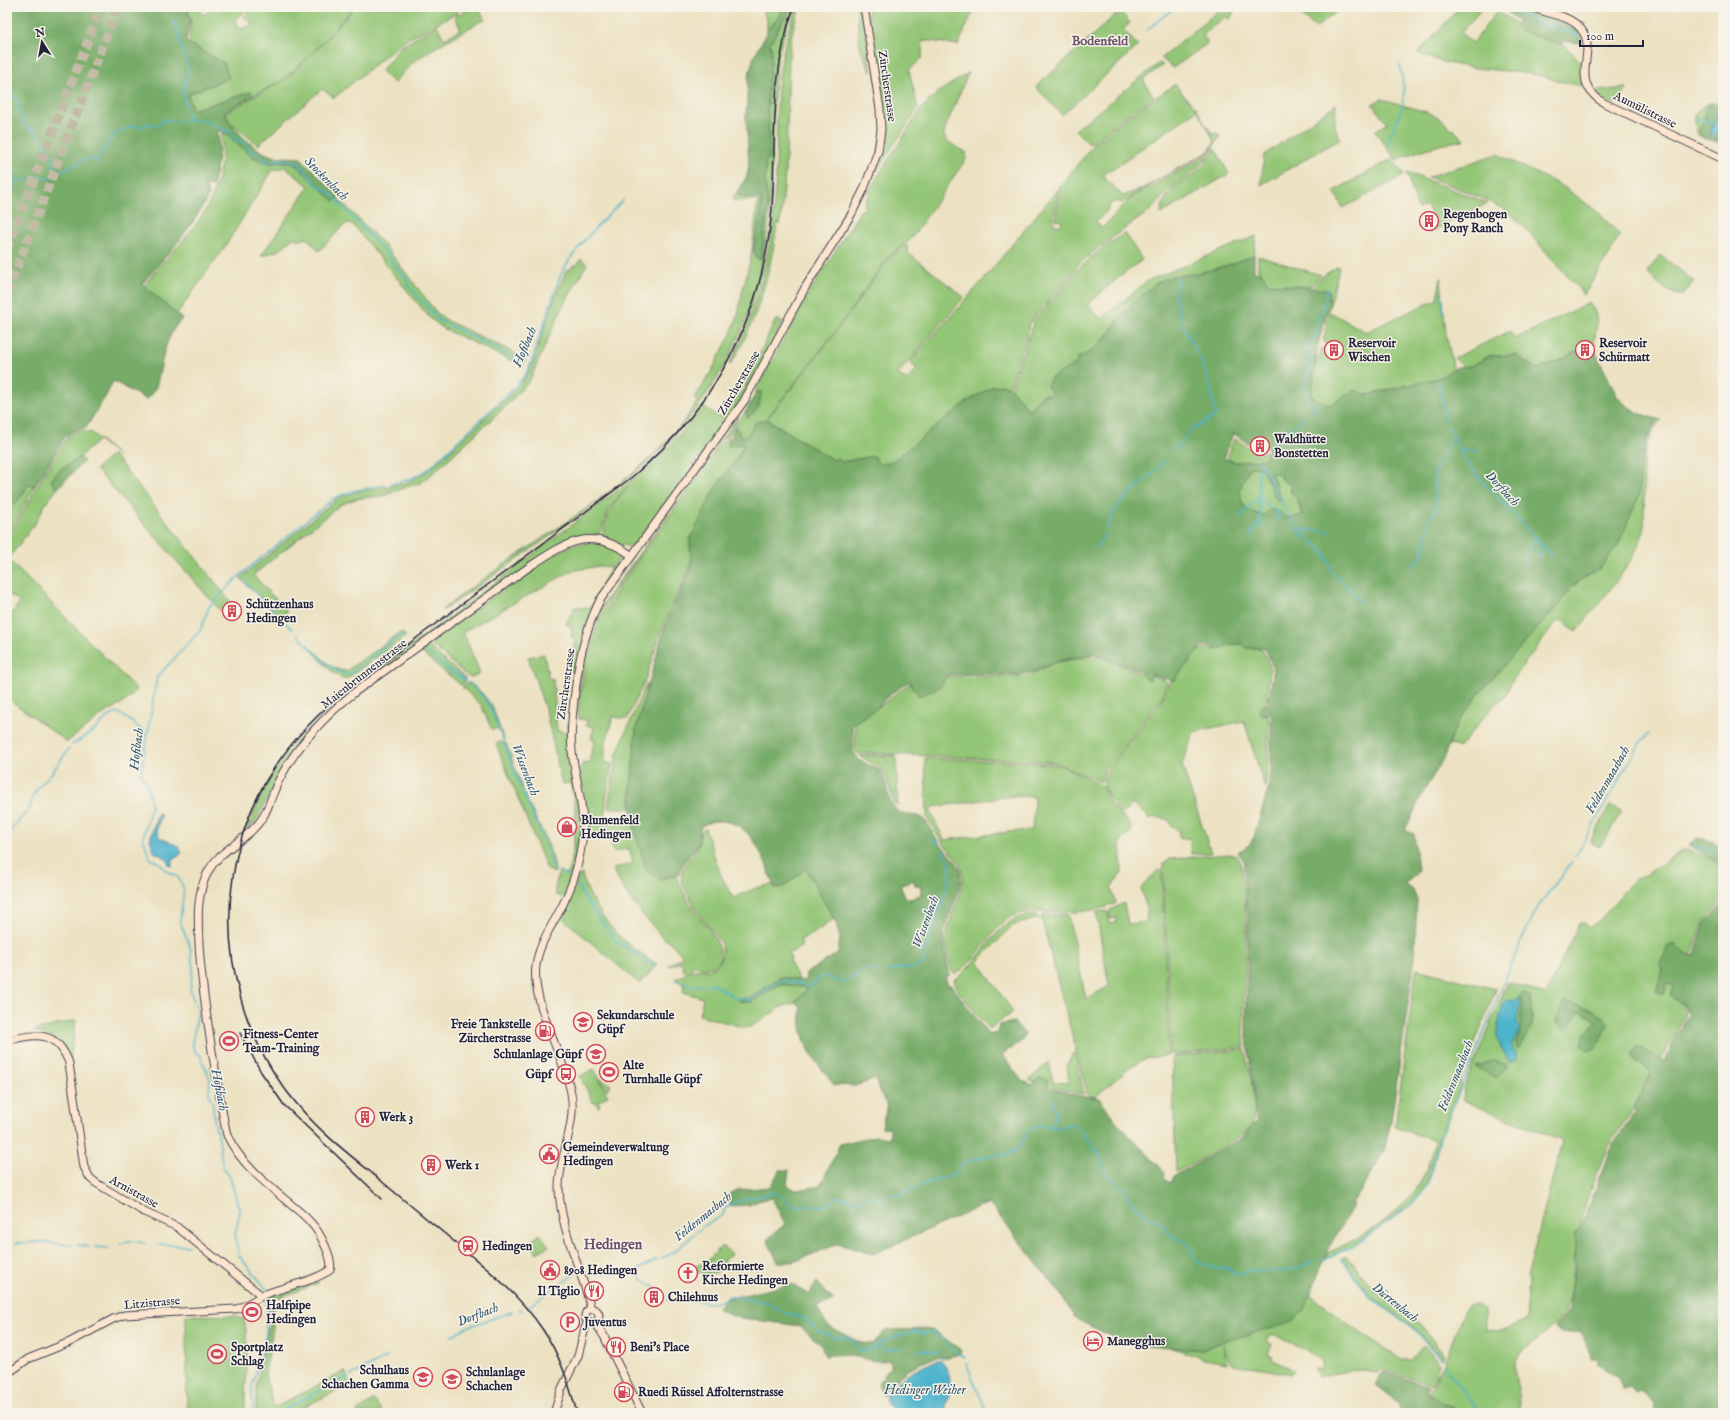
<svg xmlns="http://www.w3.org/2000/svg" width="1730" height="1420" viewBox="0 0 1730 1420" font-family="'IM FELL English',serif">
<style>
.green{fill:#94c677;stroke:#5b7459;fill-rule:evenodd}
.forest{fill:#77ab68;stroke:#4c6652;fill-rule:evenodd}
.water{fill:#4eb4cc;stroke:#386b84}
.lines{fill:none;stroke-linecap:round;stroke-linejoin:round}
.stream{stroke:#4eb4cc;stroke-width:1.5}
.highway-tunnel{stroke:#c4bca7;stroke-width:9;stroke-dasharray:9 4.5;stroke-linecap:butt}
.secondary-casing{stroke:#403f4f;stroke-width:9}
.secondary{stroke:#fbe5cf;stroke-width:7}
.rail{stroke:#22223b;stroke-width:1.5}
.labels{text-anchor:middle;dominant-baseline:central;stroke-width:3;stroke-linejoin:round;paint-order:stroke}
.street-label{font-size:12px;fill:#22223b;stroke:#f7f3e8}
.poi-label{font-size:12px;font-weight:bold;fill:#22223b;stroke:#f7f3e8;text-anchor:start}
.neighbourhood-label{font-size:13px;font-weight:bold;fill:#6c516a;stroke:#f7f3e8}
.water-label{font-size:13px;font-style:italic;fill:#31556e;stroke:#f7f3e8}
.quarter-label{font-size:14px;font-weight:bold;fill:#6c516a;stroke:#f7f3e8}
</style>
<rect width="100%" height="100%" fill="#f7f3e8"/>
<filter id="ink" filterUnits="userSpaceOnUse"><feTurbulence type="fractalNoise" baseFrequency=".025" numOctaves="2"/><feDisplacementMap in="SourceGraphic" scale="8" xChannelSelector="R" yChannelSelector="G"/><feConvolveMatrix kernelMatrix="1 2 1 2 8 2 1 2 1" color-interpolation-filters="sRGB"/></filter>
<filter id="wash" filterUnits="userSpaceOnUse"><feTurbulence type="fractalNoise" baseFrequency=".012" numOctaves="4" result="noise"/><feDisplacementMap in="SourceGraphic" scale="16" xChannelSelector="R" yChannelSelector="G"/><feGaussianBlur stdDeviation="0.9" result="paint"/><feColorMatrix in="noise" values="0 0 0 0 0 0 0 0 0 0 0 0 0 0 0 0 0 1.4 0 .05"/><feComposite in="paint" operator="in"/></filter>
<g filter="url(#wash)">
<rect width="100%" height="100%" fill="#ece2c2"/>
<path class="green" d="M 187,7 L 200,7 L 199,8 L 203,15 L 216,7 L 250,7 L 236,19 L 237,27 L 241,29 L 252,25 L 250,20 L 247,20 L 244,17 L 253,7 L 353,7 C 335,30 309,58 286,77 C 277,84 265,89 254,95 L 251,92 L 192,110 L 188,94 L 229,78 L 224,63 L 189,44 L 191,20 Z
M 355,7 L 459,8 L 458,12 L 402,42 L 334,98 L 322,89 L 258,145 L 230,122 L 225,113 L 287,78 L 322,44 Z
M 474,7 L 483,7 L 479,10 L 485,19 L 431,50 L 413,62 L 394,83 L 381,71 L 399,48 L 437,25 L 444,39 L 461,29 L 454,16 Z
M 761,7 L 782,7 L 779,18 L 767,29 L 767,20 Z
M 790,7 L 792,7 L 778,55 L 775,79 C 770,139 775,200 763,260 C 749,336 706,409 650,460 C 633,475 615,489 597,502 C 546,540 494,575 442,611 L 444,608 C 472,587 500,567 528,548 C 585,510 661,462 697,402 L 694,399 L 711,372 L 731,334 L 738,315 L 742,293 L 751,257 L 758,200 L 735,201 L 732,199 L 736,194 L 746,198 L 761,197 L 761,218 L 753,250 L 756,258 L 761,259 L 768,204 L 765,181 L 768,94 L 772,51 L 770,43 C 777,31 784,20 790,7 Z
M 796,7 L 801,7 C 788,32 789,64 788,91 C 787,135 786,180 780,224 L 777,224 C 772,268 755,328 730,365 L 729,365 C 758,307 772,251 775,187 C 778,151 775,114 779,78 C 782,53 788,30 796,7 Z
M 857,7 L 862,7 L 871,71 C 856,46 859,34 857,7 Z
M 867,7 L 968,7 L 974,9 L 958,45 L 923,40 L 922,58 L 909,70 L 918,108 L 874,175 L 873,173 L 884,128 L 884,121 Z
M 1223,7 L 1233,7 L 1233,14 L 1229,20 L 1226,16 L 1203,35 L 1208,43 L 1173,68 L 1161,58 Z
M 1291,7 L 1342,7 L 1316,28 Z
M 1460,7 L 1483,7 L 1461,33 L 1473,43 L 1497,11 L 1517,24 L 1516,26 L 1561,45 L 1562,43 L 1582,63 L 1584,85 C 1571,86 1555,79 1542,76 C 1501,68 1456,71 1418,53 Z
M 1121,12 L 1130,23 L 1123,30 L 1138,46 L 1062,115 L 1036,87 L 1116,14 L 1118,16 Z
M 1159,63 L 1163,65 L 1143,80 L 1154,97 L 1107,130 L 1093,143 L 1089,144 L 1075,130 Z
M 968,73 L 945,129 L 944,136 L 948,142 L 966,152 L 966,159 L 911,239 L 889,256 L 835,332 L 766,419 L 755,423 L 748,436 L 741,437 L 735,426 L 746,411 L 747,418 C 758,411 760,404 761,392 L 756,393 L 756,390 L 813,286 L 861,210 L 865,210 L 864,205 L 871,187 L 921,109 L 937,93 Z
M 1175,84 L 1186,98 L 1196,107 L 1205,124 L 1213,134 L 1218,133 L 1220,136 L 1210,152 L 1155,182 L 1122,203 L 1116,201 L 1109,205 L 1107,211 L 1096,222 L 1102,228 L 1132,197 L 1209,155 L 1200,166 L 1169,190 L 1151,210 L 1102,245 L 1081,262 L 1028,325 L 1029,329 L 1009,388 L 1005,385 L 993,386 L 968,401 L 893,461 L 879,465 L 873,456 L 842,462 L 833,460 L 767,419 L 829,341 L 890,257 L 899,249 L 907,245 L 908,253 L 964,297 L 898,374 L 906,380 L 917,369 L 911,364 L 911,361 L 983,280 L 1058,189 L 1053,224 L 1060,226 L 1062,221 L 1056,220 L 1060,186 L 1090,149 L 1108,132 ZM 1197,110 L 1215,142 L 1208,152 L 1143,188 L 1123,196 L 1102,176 Z
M 1627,88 L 1621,98 L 1613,104 L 1603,99 L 1594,91 Z
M 1382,99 L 1430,113 L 1444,122 L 1465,140 C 1442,143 1418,151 1396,160 L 1375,131 L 1387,123 L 1372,104 Z
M 1710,103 L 1723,104 L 1723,108 L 1708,105 L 1707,119 L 1701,136 L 1723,141 L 1723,143 L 1705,139 L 1698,135 C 1693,119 1691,110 1710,103 Z
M 1336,104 L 1335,126 L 1340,139 L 1261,185 L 1264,155 Z
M 223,132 L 270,164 L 283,162 L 294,164 L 334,201 L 338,198 L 385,246 L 437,313 L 448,321 L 523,357 L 525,360 L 523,366 L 444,329 L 430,318 L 352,224 L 348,223 L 344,225 L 319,251 L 307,238 L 301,240 L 293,238 L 280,250 L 261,256 L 309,186 L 284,167 L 272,171 L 226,245 L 177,314 L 144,286 C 167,254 202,228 215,189 C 219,177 222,160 222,147 C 222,141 220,137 223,132 Z
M 1215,148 L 1229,174 L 1161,214 C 1162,190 1184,183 1200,169 C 1207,163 1211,155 1215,148 Z
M 1497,154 L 1564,187 L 1599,213 L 1620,235 L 1584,295 L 1523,226 L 1508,212 L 1485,199 L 1428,177 Z
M 1392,159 L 1405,175 L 1343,208 L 1334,191 Z
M 1408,173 L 1488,203 L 1429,233 L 1427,229 L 1436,225 L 1427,205 L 1418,209 L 1407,174 Z
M 1125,233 L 1142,260 L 1118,278 L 1088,304 L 1101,319 L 1147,281 L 1256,236 L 1254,255 C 1229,265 1200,276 1173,275 C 1158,287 1140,298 1126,311 C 1110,328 1101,350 1078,358 L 1077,363 C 1067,370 1053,384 1049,396 L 1045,393 L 1036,401 L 1029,410 L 1011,389 L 1034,321 L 1077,270 L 1101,249 Z
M 1660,255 L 1694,281 L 1683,295 C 1673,297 1652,280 1647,272 Z
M 1258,256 L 1321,275 L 1311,286 L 1307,287 L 1267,283 L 1261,272 L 1258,272 Z
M 581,259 L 587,264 L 561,310 L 530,380 L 505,407 L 433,473 L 420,483 L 390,493 L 389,486 L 406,483 L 429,470 L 518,387 C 533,369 536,354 543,332 C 550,311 557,289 567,269 L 570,270 L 573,265 L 576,266 Z
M 1338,266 L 1339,268 L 1331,301 L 1312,288 L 1323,276 Z
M 1441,278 L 1446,335 L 1452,360 L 1453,369 L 1439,378 L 1367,395 L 1354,390 L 1330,405 L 1311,397 L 1316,358 L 1319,358 L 1321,349 L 1327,347 L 1326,344 L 1323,341 L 1330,312 L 1366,332 L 1437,299 Z
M 1589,303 C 1604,320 1592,332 1595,351 L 1589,354 L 1583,348 L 1561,360 L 1536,369 L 1516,355 L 1489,356 L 1472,366 L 1463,367 L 1454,358 L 1510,331 L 1514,339 Z
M 776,319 L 783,322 L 751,384 L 727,422 L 635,544 C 626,550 614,541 605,538 L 603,535 C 604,518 617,496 630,486 L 629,485 L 622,492 L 609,509 L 599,535 L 585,536 L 565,542 L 333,706 C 300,735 283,761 267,801 L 266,801 L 256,821 L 246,831 C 263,783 290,743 327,709 L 634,478 C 660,457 683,433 703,406 L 720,417 L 724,414 L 743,389 Z
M 738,416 L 739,416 L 729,434 L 721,440 L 690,482 L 602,610 C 586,639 582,671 577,703 L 580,668 L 588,637 L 600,608 Z
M 1658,419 L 1661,420 C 1636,447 1646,483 1644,516 C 1644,522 1645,529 1643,534 C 1630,571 1600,601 1576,632 L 1559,619 L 1516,674 L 1503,699 L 1495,704 L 1459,748 L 1449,744 L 1456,725 L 1478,695 L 1560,603 L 1571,587 L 1601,567 L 1639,496 L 1640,470 L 1646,440 L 1655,422 Z
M 81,431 L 92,433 L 120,457 L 99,440 L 75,461 L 62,468 L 54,486 L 58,488 L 44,506 L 35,524 L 8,559 L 137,690 L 125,702 L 105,713 L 67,742 L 7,698 L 7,620 L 20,602 L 7,593 L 7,540 L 45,473 L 67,438 L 75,432 Z
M 729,436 L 729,440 L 744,445 L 690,539 L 691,564 L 663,625 L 646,678 L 627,719 L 613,717 L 605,745 L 605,762 L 612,764 C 608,789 602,812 607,837 L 587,838 L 587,810 L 580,769 L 583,763 L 588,764 L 595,740 L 591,739 L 594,727 L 586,725 L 587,720 L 579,719 L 579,714 L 577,714 L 586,661 L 599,619 L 640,557 L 720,445 Z
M 1234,438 L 1258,454 L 1269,451 L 1271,453 L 1263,460 L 1236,462 L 1227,460 Z
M 113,454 L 234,606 L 224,615 L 96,469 Z
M 1250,467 L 1257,467 L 1263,469 L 1265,477 L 1281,499 L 1271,474 L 1275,473 L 1280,474 L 1281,478 C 1289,482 1291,484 1291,493 L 1298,499 L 1297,501 L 1303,514 L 1296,517 L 1286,518 L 1278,511 L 1264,516 C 1259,514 1250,512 1246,508 C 1234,495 1243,480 1250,467 Z
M 31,484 L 35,486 L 7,536 L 7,504 L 9,506 C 16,504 19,499 21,492 L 25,491 L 25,487 Z
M 387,487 L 388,495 L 355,499 L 340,505 L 253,575 L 287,611 L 280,618 L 240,578 L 338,498 L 359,491 Z
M 595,542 L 619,551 L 621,555 L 613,573 L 599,596 L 575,672 L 570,672 L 575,638 L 571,637 L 572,628 L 566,624 L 575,607 L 588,608 L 592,605 L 611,567 L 599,566 L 571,571 L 463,632 L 480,673 L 473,677 L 468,677 L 432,645 L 432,640 L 545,559 L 573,545 Z
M 401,632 L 406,636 L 348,678 C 335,680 321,660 313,651 L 314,650 C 322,658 333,671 346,671 Z
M 1230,644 L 1242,644 L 1246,648 L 1260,648 C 1277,664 1266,684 1267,704 L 1262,705 L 1261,714 L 1268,714 C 1269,738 1269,764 1265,788 L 1244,721 L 1194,732 L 1182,765 L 1211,853 L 1191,854 L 1190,838 L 1180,839 L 1178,830 L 1172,827 L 1170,821 L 1163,818 L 1152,817 L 1150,820 L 1133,803 L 1123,814 C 1114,805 1103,793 1104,780 C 1104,769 1149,719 1158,706 C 1164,698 1166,689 1170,681 L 1174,680 L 1199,650 L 1212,647 L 1215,650 Z
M 426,646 L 429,647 L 465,678 L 465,682 L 461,685 L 418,650 Z
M 544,654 L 549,679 L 553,678 L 557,730 L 565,733 L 568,730 L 568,723 L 569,723 L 580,820 L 580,838 L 574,869 L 564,896 L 562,897 L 556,895 L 555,888 L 559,871 L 568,875 C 575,843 579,814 570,783 L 562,784 L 546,712 L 528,657 Z
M 1089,656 L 1100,657 L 1143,674 L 1146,679 L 1150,679 L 1151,675 L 1165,680 L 1167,683 L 1161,699 L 1105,770 L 1101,782 L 1054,762 L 869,753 L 858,754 L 855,749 L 855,722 L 876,709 L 910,683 L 919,696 L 940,687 L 946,676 L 1024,677 L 1055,663 Z
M 467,683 L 470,683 L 482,693 L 492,706 L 504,740 L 498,728 L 492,730 L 481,705 L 462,687 Z
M 646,684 L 648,684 L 636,729 L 631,790 L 631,808 L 608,808 L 617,753 Z
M 499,742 L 506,743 C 513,762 519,780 526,798 C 535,820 555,850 555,873 L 548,870 L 546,867 L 496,744 Z
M 869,755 L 896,756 L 898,807 L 895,804 L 883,770 L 860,756 Z
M 925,758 L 1054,764 L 1069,769 L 1102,786 L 1109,802 L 1131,825 L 1131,832 L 1120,842 L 1122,873 L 1111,887 L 1116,903 C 1098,912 1072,913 1052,912 C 1038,912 1025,910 1013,916 C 991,926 974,967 954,974 L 952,972 L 946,945 L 946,934 L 961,890 L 963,875 L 959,862 L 942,842 L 927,818 ZM 1014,796 L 1035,797 L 1032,830 L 1008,832 L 944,840 L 930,810 L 933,807 Z
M 1610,805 L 1622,811 L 1600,847 L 1590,842 Z
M 607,820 L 632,820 L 647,872 L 661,880 L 675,875 C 682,886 686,899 694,910 C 702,922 741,961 707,968 C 702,969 697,968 693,964 L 692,969 L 685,972 L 681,962 L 668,966 L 683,956 L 670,942 L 662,937 L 628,897 L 614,873 L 615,872 L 613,869 L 633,863 L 629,848 L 614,852 L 609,836 Z
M 705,828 L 720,873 L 733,898 L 756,888 L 772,884 L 775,888 L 783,887 L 806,869 L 834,919 L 810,936 L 801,939 L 801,947 L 788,954 L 791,958 L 790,963 L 799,980 L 781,977 L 748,999 L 739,998 L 751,1002 L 780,984 L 808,988 L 795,1003 L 783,1006 L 750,1027 L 742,1027 L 699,1015 L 703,998 L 683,992 L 684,985 L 675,979 L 694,970 L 709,970 L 714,968 L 720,962 L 723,953 L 721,943 L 695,908 L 681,880 C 682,861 694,858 699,844 C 701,838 699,832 705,828 Z
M 1688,849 L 1711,859 L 1723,868 L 1723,899 L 1704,922 L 1691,956 L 1684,953 L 1681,949 L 1663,970 L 1667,983 L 1674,985 L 1670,996 L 1683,1005 L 1686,1014 L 1661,1059 L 1638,1047 L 1635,1062 L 1652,1071 L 1634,1106 L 1634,1108 L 1608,1146 L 1586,1203 L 1580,1228 L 1575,1233 C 1574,1254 1575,1290 1566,1309 C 1562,1316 1555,1324 1549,1330 C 1539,1339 1523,1347 1517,1358 C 1508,1375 1529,1404 1515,1413 L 1468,1413 L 1457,1410 L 1428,1393 L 1438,1377 L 1465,1309 C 1472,1302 1478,1307 1484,1311 L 1485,1330 L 1500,1331 L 1526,1320 L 1529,1279 L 1527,1278 L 1562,1141 L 1462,1100 L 1464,1095 L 1463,1089 L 1508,982 L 1546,994 L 1579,923 L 1584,923 L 1589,928 L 1601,919 L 1635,878 L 1647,874 L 1683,850 Z
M 1229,854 L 1237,856 L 1241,862 L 1245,896 L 1246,932 L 1243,1030 L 1245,1047 L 1174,1055 L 1171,1054 L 1163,864 L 1170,859 Z
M 1158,870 L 1162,872 L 1162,879 L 1169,1055 L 1145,1059 L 1133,1065 L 1095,1097 L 1088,1096 L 1041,917 L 1046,915 L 1068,915 L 1086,999 L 1109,986 L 1096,912 L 1106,911 L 1108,912 L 1109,923 L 1116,922 L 1116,918 L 1110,919 L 1110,910 L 1124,903 L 1128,924 L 1147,922 L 1146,907 L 1141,888 Z
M 582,874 C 587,896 608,928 626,942 C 635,950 646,957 657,964 L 640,984 L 562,918 L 579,876 Z
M 1030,915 L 1037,915 L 1039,918 L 1012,926 L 978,961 L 1013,1012 L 989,1029 L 958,991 L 954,980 C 981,963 996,917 1030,915 Z
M 1416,969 L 1496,989 L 1460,1080 L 1460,1088 L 1440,1136 L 1427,1183 L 1422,1192 L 1411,1204 L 1353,1246 L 1324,1259 L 1327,1253 C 1360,1239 1408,1211 1424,1176 C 1429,1165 1431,1153 1435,1141 L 1395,1127 Z
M 76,1020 L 70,1061 L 50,1036 L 33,1031 Z
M 1245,1049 C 1248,1064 1258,1110 1253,1123 C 1245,1140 1194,1162 1176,1172 L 1172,1057 Z
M 1073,1053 L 1075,1053 L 1084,1094 L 1047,1086 L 1048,1080 L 1038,1078 L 1036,1083 L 1029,1080 L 1049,1062 L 1053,1082 L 1069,1083 L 1067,1065 Z
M 594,1069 L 599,1078 L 611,1085 L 607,1090 L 599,1079 L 608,1096 L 598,1101 L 600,1106 L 598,1107 L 595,1102 L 593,1103 L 580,1076 Z
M 540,1234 L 549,1246 L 537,1253 L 530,1242 Z
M 722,1246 L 727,1249 L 731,1255 L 724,1260 L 723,1268 L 714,1273 L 711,1272 L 704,1276 L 702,1271 L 695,1274 L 692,1267 L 705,1263 Z
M 1347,1256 L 1372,1287 L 1383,1297 L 1421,1325 L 1444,1355 L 1442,1359 L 1418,1331 L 1371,1296 L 1342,1258 Z
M 316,1280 L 319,1283 L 273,1300 L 273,1328 L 265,1375 L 274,1408 L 345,1371 L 350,1385 L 290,1413 L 256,1413 L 256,1387 L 269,1325 L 270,1297 Z
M 1310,1294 L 1348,1324 L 1402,1360 L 1411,1360 L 1424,1345 L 1439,1364 L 1436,1377 L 1431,1385 L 1380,1368 L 1378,1373 L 1352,1370 L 1317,1378 L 1314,1369 L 1321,1369 L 1322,1361 L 1310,1352 L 1275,1335 L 1270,1336 L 1267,1342 L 1272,1344 L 1268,1354 L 1273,1356 L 1271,1359 L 1294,1370 L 1291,1374 L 1233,1364 C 1226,1359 1224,1350 1224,1341 L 1257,1332 L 1304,1311 Z
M 186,1315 L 235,1316 L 244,1319 C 251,1353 244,1380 245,1413 L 187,1413 Z
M 1222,1342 L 1227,1363 L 1204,1359 L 1170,1347 L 1202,1350 Z
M 374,1400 L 383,1413 L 357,1413 L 358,1411 Z"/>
<path class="forest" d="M 7,7 L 186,7 L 190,20 L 186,42 L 224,63 L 229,78 L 188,94 L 192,110 L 251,92 L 254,95 L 224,112 C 230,127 257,153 273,156 C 282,158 292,157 301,158 L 339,197 L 334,201 C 327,194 300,166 293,163 C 281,159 272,166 257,159 C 242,152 233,136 218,130 L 219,151 L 213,187 L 205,186 L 209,195 C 192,229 166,256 142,284 L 182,319 C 163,337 163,364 156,387 C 154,391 150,396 147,400 L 113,381 L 107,394 L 86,428 L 75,430 L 65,437 L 35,486 L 28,485 L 17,502 L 9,506 L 7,504 L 7,105 L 11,102 L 7,95 Z
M 782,7 L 790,7 C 784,20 776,31 770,44 C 774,59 768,77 768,93 C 767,115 770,136 769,158 L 766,161 L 765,181 L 768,204 L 761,259 L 756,258 C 750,242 764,217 761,197 L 746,198 L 736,194 L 747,176 L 749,165 L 746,117 L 748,78 L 754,56 L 767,33 L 767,29 L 779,18 Z
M 1503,7 C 1511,7 1522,5 1529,7 C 1532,9 1534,11 1537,12 C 1553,18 1579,19 1582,41 L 1580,43 L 1564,41 L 1561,45 L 1520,31 L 1516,26 L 1519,21 L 1503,9 Z
M 1708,105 L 1723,108 L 1723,114 L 1718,113 L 1710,134 L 1723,136 L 1723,141 L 1701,136 L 1699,130 L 1704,120 L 1707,121 L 1707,119 L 1703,117 Z
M 1254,255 L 1254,273 L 1261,272 L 1267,283 L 1328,290 L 1329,300 L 1331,301 L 1318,343 L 1311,397 L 1330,405 L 1354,390 L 1367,395 L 1439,378 L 1457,367 L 1472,366 L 1489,356 L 1516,355 L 1536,369 L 1561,360 L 1583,348 L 1589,354 L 1595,351 L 1617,396 L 1626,405 L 1640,414 L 1658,419 L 1655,422 L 1646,440 L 1640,470 L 1639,496 L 1618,545 L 1601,567 L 1571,587 L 1560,603 L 1478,695 L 1456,725 L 1444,757 L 1423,793 L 1405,830 L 1414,834 L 1418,871 L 1412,878 L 1404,884 L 1413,890 L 1417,900 L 1414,962 L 1391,1122 L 1384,1151 L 1359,1194 L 1352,1204 L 1353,1206 L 1328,1249 L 1304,1311 L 1292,1321 L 1257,1332 L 1222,1342 L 1202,1350 L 1125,1343 L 1076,1319 L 1060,1293 L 989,1203 L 873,1254 L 838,1244 L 793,1262 L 778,1262 L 767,1240 L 785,1224 L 772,1198 L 758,1201 L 749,1205 L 730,1206 L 730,1193 L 737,1190 L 770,1187 L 780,1170 L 789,1170 L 787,1185 L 796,1190 L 820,1186 L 840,1144 L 875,1136 L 890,1138 L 890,1128 L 882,1128 L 883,1121 L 887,1108 L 885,1101 L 879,1091 L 876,1079 L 855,1086 L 834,1085 C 821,1068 804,1049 801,1026 C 800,1020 801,1013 801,1007 L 795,1003 L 808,988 L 780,984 L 751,1002 L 739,1001 L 739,998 L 748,999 L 781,977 L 805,981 L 806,973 L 838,953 L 840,938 L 836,923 L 806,869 L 783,887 L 775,888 C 764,860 753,819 716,821 C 711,821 706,824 701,826 L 698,845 L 683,864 L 678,876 L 676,874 L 661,880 L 647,872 L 632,820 L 631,790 L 636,729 L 665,625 L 690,570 L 689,568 L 691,564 L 690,539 L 717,485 L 739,456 L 744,445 L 740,444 L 728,446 L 729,440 L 732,438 L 732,433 L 735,426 L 741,437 L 747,436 L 755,423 L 766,419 L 833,460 L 837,458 L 842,462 L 874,456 L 879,465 L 893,461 L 968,401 L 993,386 L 1005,385 L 1011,389 L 1029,410 L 1045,393 L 1049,396 L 1051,391 L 1047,386 L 1051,378 L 1077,363 L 1078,358 C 1100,350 1111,329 1126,312 C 1134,302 1150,287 1160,281 C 1169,275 1176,277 1186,275 C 1210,272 1233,264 1254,255 ZM 1233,433 L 1249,444 L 1262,440 L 1270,452 L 1263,460 L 1236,462 L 1224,459 ZM 1250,467 L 1257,467 L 1263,469 L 1276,499 L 1281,502 L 1281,499 L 1271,474 L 1275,473 L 1280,474 L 1284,482 L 1289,482 L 1291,485 L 1291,493 L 1298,499 L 1297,501 L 1303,514 L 1296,517 L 1286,518 L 1278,511 L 1270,510 L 1263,516 C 1258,514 1250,512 1246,508 C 1235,495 1243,480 1250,467 ZM 1230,644 L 1242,644 L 1246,648 L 1265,648 C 1269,656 1272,663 1273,672 C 1273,683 1268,693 1270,704 L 1262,705 L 1259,709 L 1261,714 L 1271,714 L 1271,773 L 1268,790 L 1254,837 L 1249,845 L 1238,852 L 1245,862 L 1244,867 L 1248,920 L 1246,1029 L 1257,1123 L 1254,1124 L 1243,1137 L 1236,1142 L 1174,1176 L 1170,1183 L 1164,1179 L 1165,1172 L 1119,1125 L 1099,1098 L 1086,1097 L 1047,1088 L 1048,1080 L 1038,1078 L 1034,1085 L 1022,1081 L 1002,1054 L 1022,1041 L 1025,1034 L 1014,1022 L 999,1025 L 997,1033 L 989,1035 L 951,985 L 948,985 L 945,977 L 950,975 L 944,945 L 943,934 L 959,889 C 965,865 954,860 940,844 C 933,836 930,825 923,818 C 916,814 908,816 901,813 C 888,807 887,783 881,771 L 859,760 L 853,751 L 852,724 L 876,709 L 887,697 L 909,681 L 919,696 L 940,687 L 948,674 L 1021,675 L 1035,671 L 1054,662 L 1095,654 L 1141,671 L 1146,679 L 1150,680 L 1151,674 L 1168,679 L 1170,681 L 1174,680 L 1201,647 L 1210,645 L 1215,650 L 1227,646 ZM 913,880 L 916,886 L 920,886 L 922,894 L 911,899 L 906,898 L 900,886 Z
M 761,391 C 760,404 758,411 747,418 L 746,411 L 756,393 Z
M 80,457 L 84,461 L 58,488 L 54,486 L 51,480 C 55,476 58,470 63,468 C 69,464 74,462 80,457 Z
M 1697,838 L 1712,841 L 1723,849 L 1723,865 L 1689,845 Z
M 1723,903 L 1723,1413 L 1657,1413 L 1655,1409 L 1656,1404 L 1640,1390 L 1635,1394 L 1630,1388 L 1623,1390 L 1617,1377 L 1597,1364 L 1596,1359 L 1590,1359 L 1587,1342 L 1580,1331 L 1561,1333 L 1554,1327 L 1569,1309 L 1576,1262 L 1574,1261 L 1575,1233 L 1582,1227 L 1611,1147 L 1635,1112 L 1634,1106 L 1652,1071 L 1635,1062 L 1632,1055 L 1638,1047 L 1665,1061 L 1675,1037 L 1689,1014 L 1684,1005 L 1670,996 L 1673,985 L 1667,983 L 1664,995 L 1656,991 L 1663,970 L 1660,964 L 1668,946 L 1675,944 L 1681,949 L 1684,953 L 1694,956 L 1705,923 Z
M 1523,992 L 1530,997 L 1533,1024 L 1518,1050 L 1515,1042 L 1522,1030 L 1520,1020 L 1523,1000 L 1518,998 Z
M 1564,1001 L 1594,1010 L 1609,1023 L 1597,1047 L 1588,1051 L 1582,1046 L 1584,1035 L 1596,1021 L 1580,1011 L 1565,1031 L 1556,1023 Z
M 1493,1060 L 1508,1066 L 1496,1078 L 1476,1067 Z
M 817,1282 L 834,1301 L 817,1306 L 826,1325 L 861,1343 L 874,1344 L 885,1330 L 932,1329 L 961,1350 L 960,1354 L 943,1358 L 935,1357 L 910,1368 L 889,1385 L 883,1396 L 878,1383 L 890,1368 L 890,1360 C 872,1363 864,1358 847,1355 C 840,1354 832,1355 825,1356 L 821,1345 L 800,1326 L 735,1317 L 717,1308 L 725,1299 L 793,1284 L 809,1295 Z
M 1383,1371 L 1429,1387 L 1426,1391 L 1428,1393 L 1457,1410 L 1468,1413 L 1399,1413 L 1400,1404 L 1375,1385 Z"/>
<path class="water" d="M 1718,113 L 1723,114 L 1723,136 L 1710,134 Z
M 158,813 L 161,815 L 157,829 L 159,837 L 178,846 L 182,853 L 179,856 L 172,860 L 172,866 L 169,865 L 167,859 L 154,852 L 150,839 Z
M 1519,999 L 1521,1001 C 1520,1007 1517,1014 1517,1020 C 1517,1023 1520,1026 1520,1029 C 1520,1036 1511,1038 1512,1046 C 1513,1052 1519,1053 1515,1060 L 1509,1062 L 1497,1039 C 1496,1026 1501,1012 1505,1000 L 1514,1001 Z
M 937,1360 C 947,1361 951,1379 950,1389 C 950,1397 945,1401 946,1410 L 943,1413 L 897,1413 C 894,1410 888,1406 886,1402 C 880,1385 925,1365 937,1360 Z"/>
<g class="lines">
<path class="stream" d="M 459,7 L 462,10
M 1510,7 L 1518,13 L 1543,25 L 1553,26 L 1563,32 L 1569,32 L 1579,36
M 174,21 L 187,64 L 188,70 L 183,90 L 186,107
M 1147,30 L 1175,7
M 1400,65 L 1404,90 L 1403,103
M 7,87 L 18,102 L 18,112 L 21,114 C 25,130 28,125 38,135 C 48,145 53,160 56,173
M 187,111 L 189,120
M 1697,118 L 1714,124
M 1388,148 L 1389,139 L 1403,106
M 7,183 L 13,181
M 7,206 L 10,195 L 8,191 L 14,187 L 14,183 L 12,178 L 15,176 C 26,185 24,179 34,177 L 40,178 L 52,178 L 62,170 L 76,165 L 85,159 L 89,158 L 97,162 C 101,154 109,138 117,133 C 122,130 126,131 131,126 L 143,127 L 146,124 L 158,125 L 164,120 L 182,122 L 190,120 L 202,120 L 230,132 L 232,137 L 238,141 L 245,142 L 251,152 L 256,153 L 265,161 L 273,161 L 279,159 L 297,162 L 318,186 L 329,192 L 386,253 L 396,268 L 407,279 L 408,285 L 439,320 L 522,362
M 1179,277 C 1172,293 1176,306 1182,321
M 1442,294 L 1443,314
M 1182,324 L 1197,353
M 1438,381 L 1443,404 L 1444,418 L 1446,421
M 1312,411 L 1316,408 L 1306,396 L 1304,387 L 1311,362 L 1310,344 L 1317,333 L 1316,327 L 1323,310 L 1327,289
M 1296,425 L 1305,415
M 1448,426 L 1467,463 L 1481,480 L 1553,556
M 1175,450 L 1191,431 L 1216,415 L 1208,378 L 1199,357
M 1461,450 L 1479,451
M 1268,453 L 1277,439 L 1294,427
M 1258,461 L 1262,466 L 1258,471 L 1260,519 L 1263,528
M 1262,466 L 1296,529 L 1311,540 L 1326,555 L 1332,571 L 1346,585 L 1360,603
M 390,484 C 405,481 415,478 428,469 L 516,386 L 526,374 L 531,363 L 560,276 C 576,246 599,224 623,200
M 1260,496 L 1269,507 L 1273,508 L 1281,516
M 1277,513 L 1277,520
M 1240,517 L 1259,496
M 1107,529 C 1115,497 1146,483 1166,460
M 1299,529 L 1329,532
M 1250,537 L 1260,520
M 1302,541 L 1303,535
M 1540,542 L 1540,558
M 1096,549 L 1105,533
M 1525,564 L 1535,538
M 1412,567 L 1422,557 L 1430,518 L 1436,511 C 1435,498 1430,480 1437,468 C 1441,458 1448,451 1448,439
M 238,577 L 333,499 C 349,490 367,488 385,485
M 237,578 L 209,607 L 200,631 L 157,677 L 141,774 L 148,787 L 151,806 L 143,837 L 148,853 L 151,859 L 161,864 L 165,870 L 178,877 L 184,889 L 180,922 L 190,946 L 193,968 L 190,990 L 198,1012 L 192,1043 L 195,1052 L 200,1055 L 210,1079 L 209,1093 L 213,1105 L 214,1121 L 219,1138 L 221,1157 L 224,1169 L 230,1177 L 240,1212 L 235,1234 L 239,1256 L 266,1288 L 266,1291
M 243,580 L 292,629
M 298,635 L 326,664 L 344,674 L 351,673 L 399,635 L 402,635
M 422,648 L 449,670 L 465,680
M 469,683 L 480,693 L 490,706 L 520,785 L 546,846 L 554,869
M 72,745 C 76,743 96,730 98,727 C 104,719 109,715 119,713 L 135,724 L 147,736
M 50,775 C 57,767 62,757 69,749
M 7,835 L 31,806 L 32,797 L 37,789 L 48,777
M 931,837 L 938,845
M 1693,846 L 1711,850 L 1723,860
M 1575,857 L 1640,743 L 1648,734
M 559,871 L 568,876
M 577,885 L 590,906 L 616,941 L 656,967
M 886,972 L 899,968 L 914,968 L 924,963 L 923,953 L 935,926 L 937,913 L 942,908 L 945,891 L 950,879 L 950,866 L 943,850
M 676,980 L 691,986 L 713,984 L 736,998 L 750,1000 L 780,980 L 798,983 L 806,986
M 810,988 L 817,980 L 825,976 C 830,977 838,983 843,982 C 852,982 861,964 877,970
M 1052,1127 L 1056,1112 L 1052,1104 L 1053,1099
M 16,1243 L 43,1242 L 72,1245
M 120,1244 L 129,1241 L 145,1243
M 157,1244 L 188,1246
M 78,1245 L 89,1247
M 95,1247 L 109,1248
M 661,1258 C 678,1253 690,1236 704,1226 C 710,1222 717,1219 723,1215 L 725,1208 C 742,1197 756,1198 775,1192 L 788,1201 L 790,1207 L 802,1205 L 826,1206 L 839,1196 L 856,1201 L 874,1197 L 882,1200 L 890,1194 L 902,1195 L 906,1189 L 916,1188 L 931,1181 L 952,1176 L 963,1164 L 971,1160 L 995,1155 L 1007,1155 L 1020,1147 L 1029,1129 L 1041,1125 L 1058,1128 L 1070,1124 L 1078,1128 L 1100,1156 L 1106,1174 L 1125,1189 C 1128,1202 1135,1206 1146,1213 L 1147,1216 L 1164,1225 C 1168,1237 1178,1239 1188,1243 L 1195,1260 L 1216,1269 L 1227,1268 L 1239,1275 L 1252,1269 L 1266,1272 L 1274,1270 L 1279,1272 L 1298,1268 L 1313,1261
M 1341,1259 L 1370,1296 L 1417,1332 L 1440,1359
M 1322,1260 L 1354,1246 L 1412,1205 L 1422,1193 L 1428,1183 L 1441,1136 L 1521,941 L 1539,905 L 1572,862
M 583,1272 L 610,1273
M 631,1272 L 658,1290
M 614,1273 L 634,1272 L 657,1259
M 560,1284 L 575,1274
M 667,1300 C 674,1303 681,1298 689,1299 C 706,1302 712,1308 728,1296 L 767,1302 L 778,1310 L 806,1319 L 819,1332 L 838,1338 L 848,1337 L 853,1341 L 858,1350 C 867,1352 875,1349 881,1342 C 889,1342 896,1333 910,1334
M 528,1307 L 555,1287
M 519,1310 L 522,1310
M 240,1311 L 256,1304
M 912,1332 L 916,1331 L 923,1334 L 933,1331 L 946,1345 L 965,1358
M 451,1336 L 467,1327 L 512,1312
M 877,1346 L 888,1351 L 892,1348 L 902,1349
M 916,1351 L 926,1350 L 939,1352
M 942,1360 L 943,1357
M 966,1363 L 987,1413
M 1444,1364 L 1479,1413
M 350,1376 L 387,1357
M 950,1390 L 966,1392
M 253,1413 L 252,1387 L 266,1335 L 267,1298
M 279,1413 L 294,1404 L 347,1377"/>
</g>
</g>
<g filter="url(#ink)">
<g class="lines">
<path class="highway-tunnel" d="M 7,249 L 101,7
M 7,293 L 118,7"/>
<g class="secondary-casing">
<path id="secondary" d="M 1532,7 C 1546,14 1564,14 1576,24 C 1605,48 1563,78 1604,103 L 1723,159
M 7,1041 C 35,1033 57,1030 69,1063 L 84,1167 L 90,1178 L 96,1183 L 144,1212 L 177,1227 L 262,1296
M 591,1309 C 582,1269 560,1230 559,1188 C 559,1156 577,1124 571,1093 C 564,1055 531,1003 536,966 C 539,941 554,924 564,902 C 575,880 581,856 583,831 C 584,804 575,778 572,751 C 570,734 572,717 574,700 C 578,664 584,632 600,600 L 744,401 L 806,286 L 851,215 L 864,189 L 878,151 L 881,130 L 880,109 L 864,7
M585 1316a7 7 0 1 1 14 0a7 7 0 1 1-14 0Z
M 595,1322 L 604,1336 L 642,1413
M 7,1374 L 28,1359 L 70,1342 L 113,1319 L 124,1315 L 236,1309 C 246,1306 254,1300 263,1295 C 285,1286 310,1283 330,1270 C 334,1259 319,1231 311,1223 C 305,1215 296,1209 288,1202 C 265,1183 240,1163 227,1135 C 221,1109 218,1083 213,1057 C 207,1019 201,982 199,943 C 198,919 196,894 208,872 C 220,848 249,840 263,817 C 270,805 273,791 280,778 C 298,744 325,716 355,692 L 529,567 C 567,542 590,526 631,555
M 554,1413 L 562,1388 L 578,1356 L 585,1328 L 588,1321"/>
</g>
<use href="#secondary" class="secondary"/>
<path class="rail" d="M 240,1033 L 261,1072 L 284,1105 L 382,1199
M 577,1413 C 569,1384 560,1355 543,1330 C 518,1293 484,1266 450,1238 C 422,1215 394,1192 367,1169 C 345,1151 322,1133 303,1111 C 246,1048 220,961 233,877 C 245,796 288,736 351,687 L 632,477 C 720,403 769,305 773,190 C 775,128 772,66 794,7"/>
</g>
</g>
<defs>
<g id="building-ring" transform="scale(1)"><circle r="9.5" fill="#f7f3e8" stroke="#d1495b" stroke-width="1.5"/><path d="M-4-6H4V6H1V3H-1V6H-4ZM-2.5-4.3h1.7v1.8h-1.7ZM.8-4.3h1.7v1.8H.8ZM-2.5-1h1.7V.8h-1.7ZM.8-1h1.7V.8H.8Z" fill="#d1495b"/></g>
<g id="shop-ring" transform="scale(1)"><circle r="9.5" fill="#f7f3e8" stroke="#d1495b" stroke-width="1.5"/><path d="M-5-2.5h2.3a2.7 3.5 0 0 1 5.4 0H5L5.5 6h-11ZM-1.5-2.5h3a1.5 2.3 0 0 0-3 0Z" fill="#d1495b"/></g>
<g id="school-ring" transform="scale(1)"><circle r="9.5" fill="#f7f3e8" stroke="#d1495b" stroke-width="1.5"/><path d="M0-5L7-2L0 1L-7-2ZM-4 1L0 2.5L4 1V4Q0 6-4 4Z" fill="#d1495b"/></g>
<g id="fuel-ring" transform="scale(1)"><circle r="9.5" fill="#f7f3e8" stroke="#d1495b" stroke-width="1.5"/><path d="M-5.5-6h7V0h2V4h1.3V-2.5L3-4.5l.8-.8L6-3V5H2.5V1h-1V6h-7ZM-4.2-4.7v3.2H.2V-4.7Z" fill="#d1495b"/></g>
<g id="stadium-ring" transform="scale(1)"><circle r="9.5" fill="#f7f3e8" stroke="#d1495b" stroke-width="1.5"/><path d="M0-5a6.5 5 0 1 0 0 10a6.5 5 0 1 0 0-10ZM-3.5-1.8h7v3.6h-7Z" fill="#d1495b"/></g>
<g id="bus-ring" transform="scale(1)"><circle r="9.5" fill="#f7f3e8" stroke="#d1495b" stroke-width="1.5"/><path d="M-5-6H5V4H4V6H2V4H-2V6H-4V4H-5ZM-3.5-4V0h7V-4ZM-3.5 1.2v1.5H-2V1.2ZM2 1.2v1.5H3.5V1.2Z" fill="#d1495b"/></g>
<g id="civic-ring" transform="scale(1)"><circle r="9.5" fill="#f7f3e8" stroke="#d1495b" stroke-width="1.5"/><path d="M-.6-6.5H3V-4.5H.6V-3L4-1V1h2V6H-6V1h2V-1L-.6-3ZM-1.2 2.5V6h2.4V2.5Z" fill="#d1495b"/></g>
<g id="station-ring" transform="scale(1)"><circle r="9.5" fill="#f7f3e8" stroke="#d1495b" stroke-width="1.5"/><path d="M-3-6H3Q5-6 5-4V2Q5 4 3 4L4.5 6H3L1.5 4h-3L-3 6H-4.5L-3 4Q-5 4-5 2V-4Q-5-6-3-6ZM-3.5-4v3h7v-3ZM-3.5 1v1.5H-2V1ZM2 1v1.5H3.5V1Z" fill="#d1495b"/></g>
<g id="church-ring" transform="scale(1)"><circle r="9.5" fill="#f7f3e8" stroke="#d1495b" stroke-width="1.5"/><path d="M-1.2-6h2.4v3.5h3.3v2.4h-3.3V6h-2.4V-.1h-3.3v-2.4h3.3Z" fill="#d1495b"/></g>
<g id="restaurant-ring" transform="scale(1)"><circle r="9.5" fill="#f7f3e8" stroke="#d1495b" stroke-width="1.5"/><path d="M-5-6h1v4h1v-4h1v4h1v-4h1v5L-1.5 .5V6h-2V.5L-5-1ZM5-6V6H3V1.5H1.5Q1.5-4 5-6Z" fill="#d1495b"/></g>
<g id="parking-ring" transform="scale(1)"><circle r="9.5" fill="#f7f3e8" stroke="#d1495b" stroke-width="1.5"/><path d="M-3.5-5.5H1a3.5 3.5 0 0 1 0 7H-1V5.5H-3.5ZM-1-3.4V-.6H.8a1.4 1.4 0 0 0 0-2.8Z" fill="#d1495b"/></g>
<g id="hotel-ring" transform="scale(1)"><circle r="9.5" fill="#f7f3e8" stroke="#d1495b" stroke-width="1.5"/><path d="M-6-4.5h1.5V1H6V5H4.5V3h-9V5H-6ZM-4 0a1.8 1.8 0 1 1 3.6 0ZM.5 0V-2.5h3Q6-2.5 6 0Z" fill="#d1495b"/></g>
</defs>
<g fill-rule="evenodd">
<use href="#building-ring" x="1429" y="221"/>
<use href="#building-ring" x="1334" y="350"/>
<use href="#building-ring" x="1585" y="350"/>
<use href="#building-ring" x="1260" y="446"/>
<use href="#building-ring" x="232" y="611"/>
<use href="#shop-ring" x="567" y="827"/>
<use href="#school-ring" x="583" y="1022"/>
<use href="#fuel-ring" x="545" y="1031"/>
<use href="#stadium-ring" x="229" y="1041"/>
<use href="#school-ring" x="596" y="1054"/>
<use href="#stadium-ring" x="609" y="1072"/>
<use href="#bus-ring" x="566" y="1074"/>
<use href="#building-ring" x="365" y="1117"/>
<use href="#civic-ring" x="549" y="1154"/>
<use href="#building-ring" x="431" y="1165"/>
<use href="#station-ring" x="468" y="1246"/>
<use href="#civic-ring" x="550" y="1270"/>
<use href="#church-ring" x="688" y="1273"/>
<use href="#restaurant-ring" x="594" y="1291"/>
<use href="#building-ring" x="654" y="1297"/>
<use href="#stadium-ring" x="252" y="1312"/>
<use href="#parking-ring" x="570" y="1322"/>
<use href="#hotel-ring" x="1093" y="1341"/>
<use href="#restaurant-ring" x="616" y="1347"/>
<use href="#stadium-ring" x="217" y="1354"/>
<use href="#school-ring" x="423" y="1377"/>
<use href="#school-ring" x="452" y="1379"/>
<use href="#fuel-ring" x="624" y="1392"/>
</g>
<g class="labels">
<g class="street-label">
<text transform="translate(887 86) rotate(82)">Zürcherstrasse</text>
<text transform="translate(1645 110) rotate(26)">Aumülistrasse</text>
<text transform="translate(739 383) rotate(-60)">Zürcherstrasse</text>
<text transform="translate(364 674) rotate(-38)">Maienbrunnenstrasse</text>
<text transform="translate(566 684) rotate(-82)">Zürcherstrasse</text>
<text transform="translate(134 1192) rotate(29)">Arnistrasse</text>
<text transform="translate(152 1303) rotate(-5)">Litzistrasse</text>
</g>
<g class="poi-label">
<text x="1443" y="214">Regenbogen<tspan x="1443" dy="14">Pony Ranch</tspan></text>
<text x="1348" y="343">Reservoir<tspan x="1348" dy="14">Wischen</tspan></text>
<text x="1599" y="343">Reservoir<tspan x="1599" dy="14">Schürmatt</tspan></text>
<text x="1274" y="439">Waldhütte<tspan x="1274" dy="14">Bonstetten</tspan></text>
<text x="246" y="604">Schützenhaus<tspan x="246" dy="14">Hedingen</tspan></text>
<text x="581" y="820">Blumenfeld<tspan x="581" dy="14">Hedingen</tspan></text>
<text x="597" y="1015">Sekundarschule<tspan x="597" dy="14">Güpf</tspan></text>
<text x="531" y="1024" text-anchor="end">Freie Tankstelle<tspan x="531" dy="14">Zürcherstrasse</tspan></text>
<text x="243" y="1034">Fitness-Center<tspan x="243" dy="14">Team-Training</tspan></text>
<text x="582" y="1054" text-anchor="end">Schulanlage Güpf</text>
<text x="623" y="1065">Alte<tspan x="623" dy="14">Turnhalle Güpf</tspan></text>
<text x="552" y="1074" text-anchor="end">Güpf</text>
<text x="379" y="1117">Werk 3</text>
<text x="563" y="1147">Gemeindeverwaltung<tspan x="563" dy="14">Hedingen</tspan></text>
<text x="445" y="1165">Werk 1</text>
<text x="482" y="1246">Hedingen</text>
<text x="702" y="1266">Reformierte<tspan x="702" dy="14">Kirche Hedingen</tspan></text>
<text x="564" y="1270">8908 Hedingen</text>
<text x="580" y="1291" text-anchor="end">Il Tiglio</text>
<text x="668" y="1297">Chilehuus</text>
<text x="266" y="1305">Halfpipe<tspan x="266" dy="14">Hedingen</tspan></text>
<text x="584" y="1322">Juventus</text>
<text x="1107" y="1341">Manegghus</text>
<text x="231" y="1347">Sportplatz<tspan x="231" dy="14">Schlag</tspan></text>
<text x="630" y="1347">Beni's Place</text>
<text x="409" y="1370" text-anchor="end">Schulhaus<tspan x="409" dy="14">Schachen Gamma</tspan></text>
<text x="466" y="1372">Schulanlage<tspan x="466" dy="14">Schachen</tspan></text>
<text x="638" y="1392">Ruedi Rüssel Affolternstrasse</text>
</g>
<g class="neighbourhood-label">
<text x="1100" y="41">Bodenfeld</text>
</g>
<g class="water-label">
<text transform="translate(326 179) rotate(45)">Stockenbach</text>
<text transform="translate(525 347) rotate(-67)">Hofibach</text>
<text transform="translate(1502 489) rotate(47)">Dorfbach</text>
<text transform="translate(137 749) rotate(-83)">Hofibach</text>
<text transform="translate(525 770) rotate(69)">Wissenbach</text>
<text transform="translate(1608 780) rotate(-60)">Feldenmaasbach</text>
<text transform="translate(926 922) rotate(-70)">Wissenbach</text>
<text transform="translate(1456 1076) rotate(-68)">Feldenmaasbach</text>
<text transform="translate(219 1090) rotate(79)">Hofibach</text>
<text transform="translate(703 1217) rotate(-39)">Feldenmasbach</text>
<text transform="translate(1395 1303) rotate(39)">Dürrenbach</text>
<text transform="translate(478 1315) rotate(-21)">Dorfbach</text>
<text x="925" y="1390">Hedinger Weiher</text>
</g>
<g class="quarter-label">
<text x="613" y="1245">Hedingen</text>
</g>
</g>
<rect width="1730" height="1420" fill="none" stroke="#f7f3e8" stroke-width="24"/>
<g transform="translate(42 42) rotate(349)" stroke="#f7f3e8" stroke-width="3" paint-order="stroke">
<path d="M0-3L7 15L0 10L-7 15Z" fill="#22223b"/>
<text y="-6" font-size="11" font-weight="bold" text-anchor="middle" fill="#22223b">N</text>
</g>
<path d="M1580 40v6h63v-6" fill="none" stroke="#22223b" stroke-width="2"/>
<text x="1586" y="40" font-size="12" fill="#22223b" stroke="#f7f3e8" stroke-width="3" paint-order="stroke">100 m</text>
</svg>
